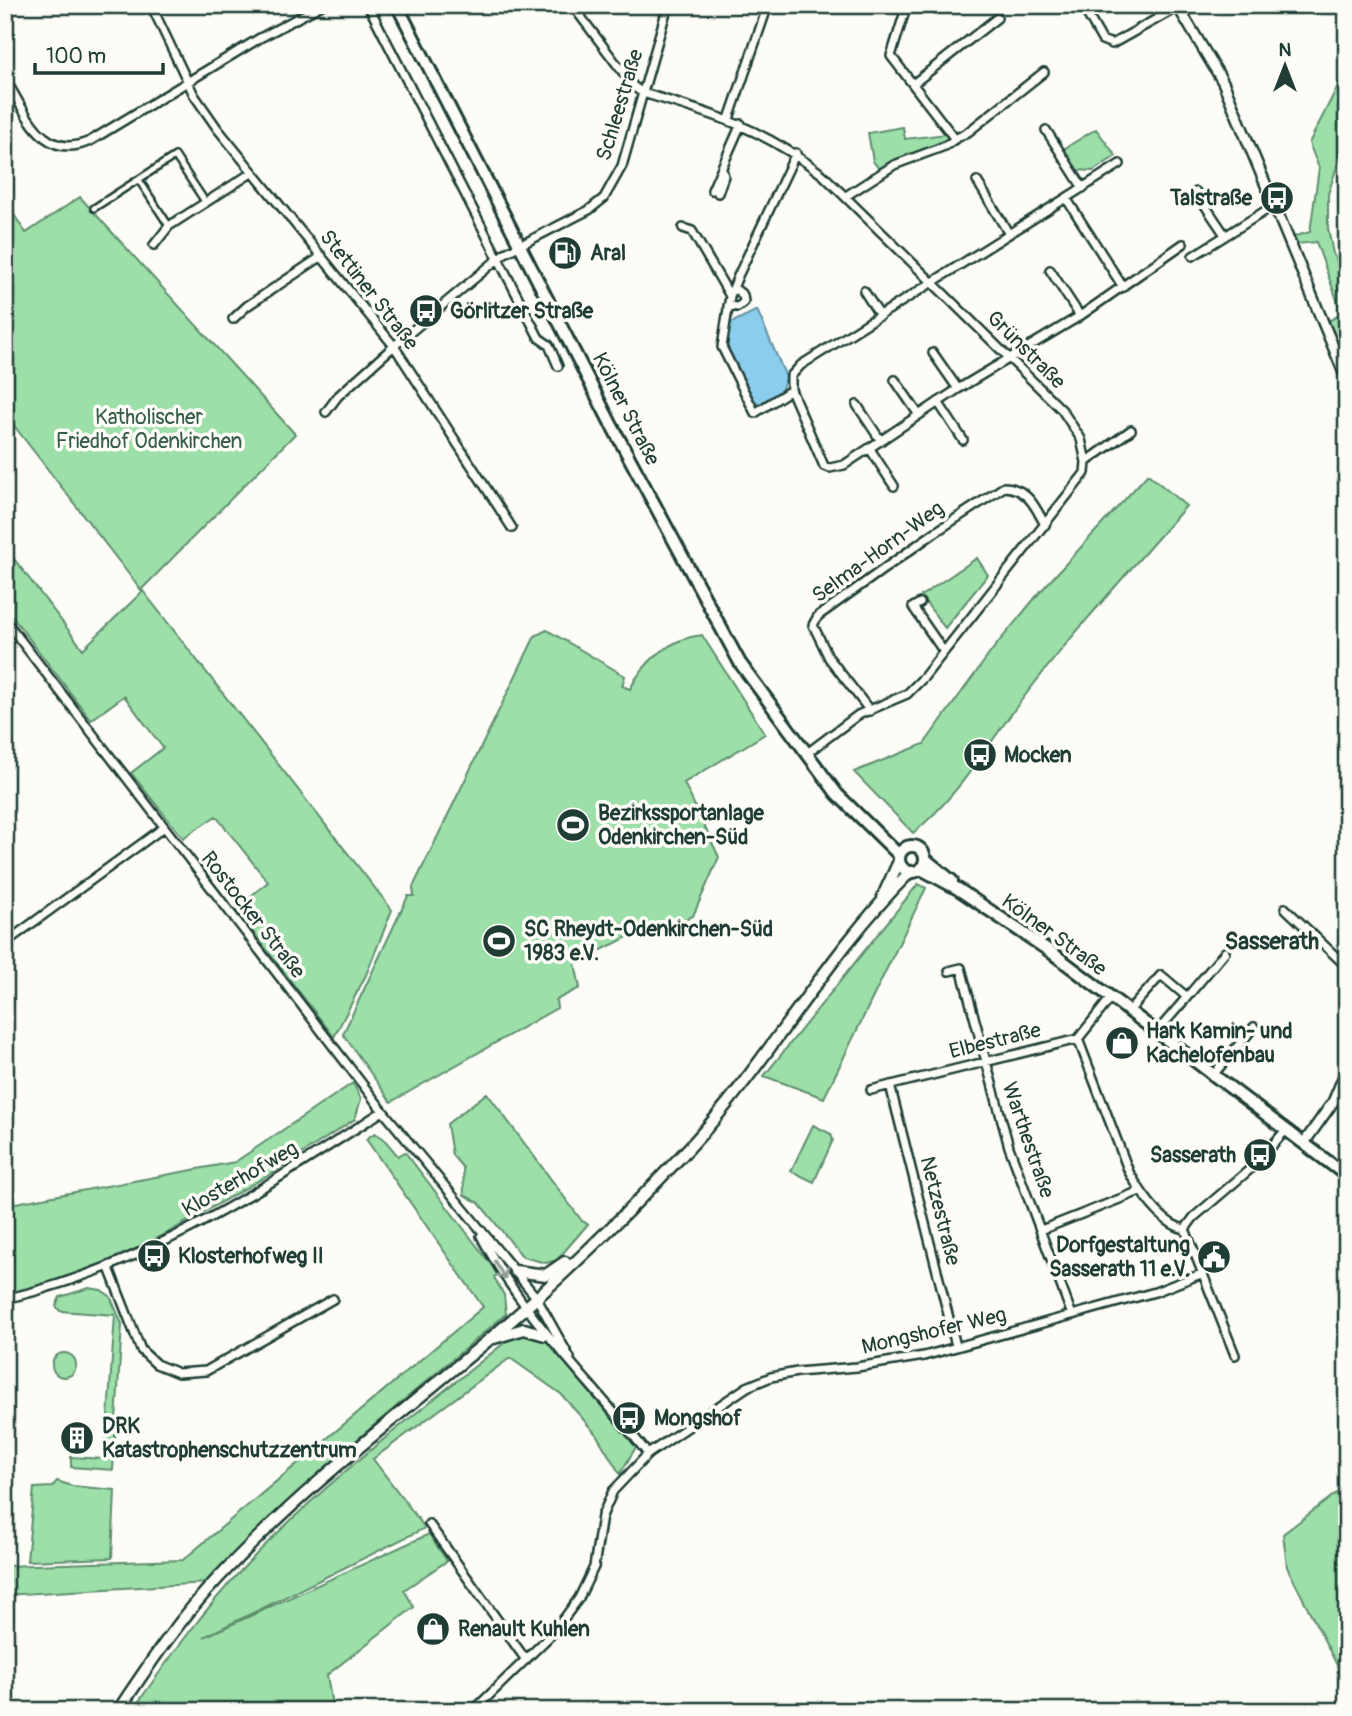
<svg xmlns="http://www.w3.org/2000/svg" width="1352" height="1716" viewBox="0 0 1352 1716" font-family="Pangolin,sans-serif">
<style>
.green{fill:#9cdfa9;stroke:#5e8e6e;stroke-width:2}
.water{fill:#8bcdec;stroke:#6093a2;stroke-width:2}
.lines{fill:none;stroke-linecap:round;stroke-linejoin:round}
.pedestrian-casing{stroke:#1f3d34;stroke-width:10}
.minor-casing{stroke:#1f3d34;stroke-width:12}
.tertiary-casing{stroke:#1f3d34;stroke-width:14}
.secondary-casing{stroke:#1f3d34;stroke-width:15}
.primary-casing{stroke:#1f3d34;stroke-width:16}
.pedestrian{stroke:#fdfcf7;stroke-width:5}
.minor{stroke:#fdfcf7;stroke-width:7}
.tertiary{stroke:#fdfcf7;stroke-width:9}
.secondary{stroke:#fdfcf7;stroke-width:10}
.primary{stroke:#fdfcf7;stroke-width:10}
.oneway{stroke:#8e9c96}
.labels{text-anchor:middle;dominant-baseline:central;stroke-width:7;stroke-linejoin:round;paint-order:stroke}
.street-label{font-size:21px;fill:#1f3d34;stroke:#fdfcf7}
.poi-label{font-size:21px;font-weight:bold;fill:#1f3d34;stroke:#fdfcf7;text-anchor:start}
.park-label{font-size:21px;fill:#385d4b;stroke:#fdfcf7}
.neighbourhood-label{font-size:23px;font-weight:bold;fill:#1f3d34;stroke:#fdfcf7}
</style>
<rect width="100%" height="100%" fill="#fdfcf7"/>
<filter id="ink" filterUnits="userSpaceOnUse"><feTurbulence type="fractalNoise" baseFrequency=".0143" numOctaves="2"/><feDisplacementMap in="SourceGraphic" scale="14" xChannelSelector="R" yChannelSelector="G"/><feConvolveMatrix kernelMatrix="1 2 1 2 8 2 1 2 1" color-interpolation-filters="sRGB"/></filter>
<g filter="url(#ink)">
<path class="green" d="M 1347,68 L 1347,136 L 1328,194 L 1328,228 L 1333,254 L 1347,277 L 1347,354 L 1341,354 L 1328,321 L 1342,314 L 1316,242 L 1297,244 L 1292,237 L 1310,232 L 1319,168 L 1309,143 Z
M 903,127 L 905,139 L 946,134 L 948,139 L 879,169 L 873,161 L 868,133 Z
M 1096,129 L 1116,156 L 1093,171 L 1076,170 L 1062,150 Z
M 80,197 L 295,434 L 141,590 L 5,414 L 5,201 L 26,233 Z
M 1148,474 L 1186,506 C 1132,568 1077,628 1027,693 C 990,740 960,796 913,833 L 854,772 L 924,744 L 993,649 L 1040,592 Z
M 5,547 L 83,649 L 143,591 L 392,910 L 366,975 L 334,1037 L 235,909 L 268,882 L 216,816 L 183,838 L 131,773 L 163,748 L 124,696 L 91,720 L 5,607 Z
M 977,558 L 988,575 L 945,628 L 921,596 Z
M 547,630 L 625,676 L 622,686 L 630,689 C 644,661 671,638 702,635 L 765,734 L 684,783 L 719,857 L 693,916 L 662,932 L 656,923 L 575,963 L 580,988 L 556,1000 L 557,1008 L 391,1102 L 343,1034 L 408,896 L 414,896 L 413,887 L 535,636 Z
M 918,884 L 926,888 L 824,1098 L 764,1076 Z
M 353,1083 L 361,1099 L 355,1119 L 274,1172 L 160,1237 L 54,1288 L 5,1296 L 5,1205 L 235,1162 Z
M 487,1093 L 582,1221 L 588,1224 L 557,1260 L 546,1263 L 523,1257 L 479,1203 L 464,1195 L 463,1168 L 452,1155 L 447,1124 Z
M 813,1125 L 831,1134 L 833,1140 L 814,1182 L 791,1171 Z
M 375,1133 L 383,1138 L 398,1156 L 405,1152 L 493,1267 L 497,1275 L 494,1277 L 504,1295 L 506,1314 L 352,1444 L 208,1583 L 5,1595 L 5,1566 L 183,1560 L 483,1307 L 366,1139 Z
M 89,1288 L 101,1290 L 110,1296 L 122,1324 L 113,1470 L 71,1467 L 71,1457 L 105,1459 L 115,1315 L 60,1311 L 56,1306 L 60,1297 Z
M 529,1333 L 545,1339 L 636,1447 L 620,1474 L 596,1434 L 561,1394 L 510,1358 L 373,1459 L 425,1528 L 204,1637 L 429,1534 L 447,1561 L 404,1590 L 414,1607 L 327,1675 L 333,1711 L 132,1711 C 168,1660 204,1609 247,1564 C 327,1479 424,1408 514,1335 Z
M52 1365a12 12 0 1 1 24 0a12 12 0 1 1-24 0Z
M 57,1481 L 72,1486 L 115,1490 L 112,1558 L 27,1561 L 34,1488 L 52,1487 Z
M 1347,1485 L 1347,1670 L 1342,1675 L 1287,1567 L 1283,1534 Z"/>
<path class="water" d="M 757,310 L 786,377 L 781,392 L 761,405 L 751,397 L 725,350 L 729,324 Z"/>
<g class="lines">
<g class="pedestrian-casing">
<path id="pedestrian" d="M 139,180 L 169,226
M 94,208 L 175,156 L 206,203"/>
</g>
<g class="minor-casing">
<path id="minor" d="M 151,5 L 194,95 L 217,128 L 394,346 L 512,528
M 368,5 L 539,338 L 549,345 L 558,366
M 572,5 L 634,87 L 643,93 C 714,114 763,128 823,175 L 1062,410 L 1081,439 L 1086,462 L 1085,473 L 924,677 L 907,694 L 858,715 L 806,754
M 1082,5 L 1102,40 L 1112,44 L 1178,7
M 5,79 C 27,113 42,162 90,141 L 260,38 L 322,5
M 913,84 L 997,18
M 729,119 L 768,5
M 1046,130 L 1083,188
M 955,139 L 968,132 L 1044,72
M 1120,164 L 801,365 L 791,376 L 791,390 L 824,466 L 830,468 L 844,465 L 958,389 L 1080,316 L 1183,244
M 977,181 L 1009,234
M 712,190 L 741,124
M 1196,192 L 1225,235
M 718,193 L 724,176 L 722,169
M 846,196 L 894,165 L 945,146 L 955,139 L 891,56 L 907,5
M 1066,198 L 1123,287
M 683,228 L 692,231 L 730,296
M 154,245 L 169,226 L 253,172
M 1193,256 L 1273,206
M 1050,270 L 1080,316
M 864,291 L 880,316
M 728,306 L 738,307 L 744,302 L 743,295 L 734,288
M 233,319 L 247,306 L 322,256
M 933,353 L 958,389
M 895,380 L 919,415
M 791,390 L 755,413 L 722,347 L 730,296 L 738,276 L 796,153
M 938,402 L 963,440
M 857,405 L 881,441
M 326,412 L 338,396 L 394,346 L 505,253 L 589,210 L 604,198 L 622,166 L 668,5
M 870,449 L 894,486
M 1086,462 L 1131,430
M 920,603 L 913,607 L 944,652
M 5,620 L 383,1111 L 536,1297 L 570,1358
M 870,711 L 829,658 L 813,625 L 818,616 L 934,533 L 1004,487 C 1026,487 1036,507 1045,525
M 1285,908 L 1347,967
M 5,943 L 163,828
M 949,971 L 961,968 L 1009,1147 L 1072,1315
M 1128,1012 L 1161,975 L 1187,997 L 1225,952
M 1156,1033 L 1187,997
M 1078,1039 L 1129,1172 C 1140,1191 1162,1225 1185,1229
M 1212,1076 L 1254,1027
M 890,1085 L 956,1346
M 871,1090 L 1078,1039 L 1110,999
M 1041,1230 L 1140,1191
M 481,1236 C 524,1319 591,1381 648,1454
M 109,1268 L 141,1350 L 156,1364 L 178,1373 L 206,1371 L 333,1299
M 5,1299 C 148,1266 262,1189 383,1111
M 1235,1355 L 1185,1229 L 1194,1217 L 1255,1165 L 1285,1131
M 429,1524 L 526,1660
M 473,1711 L 554,1632 L 579,1598 L 594,1567 L 602,1516 L 613,1491 L 648,1454 L 747,1387 L 771,1377 L 797,1372 L 857,1367 L 924,1356 L 1155,1292 L 1201,1274"/>
</g>
<g class="tertiary-casing">
<path id="tertiary" d="M 1177,5 L 1223,82 L 1347,380
M 1304,1143 L 1333,1102 L 1347,1069"/>
</g>
<g class="secondary-casing">
<path id="secondary" d="M 883,896 L 899,861
M 515,1271 L 546,1275 L 565,1262
M 494,1338 L 524,1329 L 545,1335
M 118,1711 C 149,1664 181,1617 220,1576 C 302,1489 399,1415 491,1338 C 559,1280 626,1215 688,1149 C 769,1062 826,955 910,872"/>
</g>
<g class="primary-casing">
<path id="primary" d="M 397,5 L 610,422 L 740,663 L 837,794 L 899,855
M899 859a13 13 0 1 1 26 0a13 13 0 1 1-26 0Z
M 925,859 L 952,881
M 921,869 L 958,889 L 1051,952 L 1347,1176"/>
</g>
<use href="#pedestrian" class="pedestrian"/>
<use href="#minor" class="minor"/>
<use href="#tertiary" class="tertiary"/>
<use href="#secondary" class="secondary"/>
<use href="#primary" class="primary"/>
</g>
<defs><path id="oneway-shaft" d="M-6 0H5M1.5-3L5.5 0L1.5 3" fill="none" stroke-width="1.6" stroke-linecap="round" stroke-linejoin="round" transform="scale(1.75)"/></defs>
<use class="oneway" href="#oneway-shaft" transform="translate(500 1270) rotate(58)"/>
</g>
<defs>
<g id="bus-disc" transform="scale(1.75)"><circle r="9.5" fill="#1f3d34" stroke="#fdfcf7"/><path d="M-5-6H5V4H4V6H2V4H-2V6H-4V4H-5ZM-3.5-4V0h7V-4ZM-3.5 1.2v1.5H-2V1.2ZM2 1.2v1.5H3.5V1.2Z" fill="#fff"/></g>
<g id="fuel-disc" transform="scale(1.75)"><circle r="9.5" fill="#1f3d34" stroke="#fdfcf7"/><path d="M-5.5-6h7V0h2V4h1.3V-2.5L3-4.5l.8-.8L6-3V5H2.5V1h-1V6h-7ZM-4.2-4.7v3.2H.2V-4.7Z" fill="#fff"/></g>
<g id="stadium-disc" transform="scale(1.75)"><circle r="9.5" fill="#1f3d34" stroke="#fdfcf7"/><path d="M0-5a6.5 5 0 1 0 0 10a6.5 5 0 1 0 0-10ZM-3.5-1.8h7v3.6h-7Z" fill="#fff"/></g>
<g id="shop-disc" transform="scale(1.75)"><circle r="9.5" fill="#1f3d34" stroke="#fdfcf7"/><path d="M-5-2.5h2.3a2.7 3.5 0 0 1 5.4 0H5L5.5 6h-11ZM-1.5-2.5h3a1.5 2.3 0 0 0-3 0Z" fill="#fff"/></g>
<g id="civic-disc" transform="scale(1.75)"><circle r="9.5" fill="#1f3d34" stroke="#fdfcf7"/><path d="M-.6-6.5H3V-4.5H.6V-3L4-1V1h2V6H-6V1h2V-1L-.6-3ZM-1.2 2.5V6h2.4V2.5Z" fill="#fff"/></g>
<g id="building-disc" transform="scale(1.75)"><circle r="9.5" fill="#1f3d34" stroke="#fdfcf7"/><path d="M-4-6H4V6H1V3H-1V6H-4ZM-2.5-4.3h1.7v1.8h-1.7ZM.8-4.3h1.7v1.8H.8ZM-2.5-1h1.7V.8h-1.7ZM.8-1h1.7V.8H.8Z" fill="#fff"/></g>
</defs>
<g fill-rule="evenodd">
<use href="#bus-disc" x="1277" y="198"/>
<use href="#fuel-disc" x="565" y="253"/>
<use href="#bus-disc" x="426" y="311"/>
<use href="#bus-disc" x="980" y="755"/>
<use href="#stadium-disc" x="573" y="825"/>
<use href="#stadium-disc" x="499" y="941"/>
<use href="#shop-disc" x="1122" y="1043"/>
<use href="#bus-disc" x="1260" y="1155"/>
<use href="#bus-disc" x="154" y="1256"/>
<use href="#civic-disc" x="1214" y="1257"/>
<use href="#bus-disc" x="629" y="1418"/>
<use href="#building-disc" x="77" y="1438"/>
<use href="#shop-disc" x="433" y="1629"/>
</g>
<g class="labels">
<g class="street-label">
<text transform="translate(620 105) rotate(-73)">Schleestraße</text>
<text transform="translate(369 290) rotate(52)">Stettiner Straße</text>
<text transform="translate(1026 350) rotate(45)">Grünstraße</text>
<text transform="translate(626 409) rotate(63)">Kölner Straße</text>
<text transform="translate(878 552) rotate(-36)">Selma-Horn-Weg</text>
<text transform="translate(253 915) rotate(52)">Rostocker Straße</text>
<text transform="translate(1054 935) rotate(36)">Kölner Straße</text>
<text transform="translate(995 1041) rotate(-14)">Elbestraße</text>
<text transform="translate(1028 1140) rotate(71)">Warthestraße</text>
<text transform="translate(240 1179) rotate(-30)">Klosterhofweg</text>
<text transform="translate(940 1211) rotate(76)">Netzestraße</text>
<text transform="translate(934 1331) rotate(-13)">Mongshofer Weg</text>
</g>
<g class="poi-label">
<text x="1252" y="198" text-anchor="end">Talstraße</text>
<text x="590" y="253">Aral</text>
<text x="450" y="311">Görlitzer Straße</text>
<text x="1004" y="755">Mocken</text>
<text x="598" y="813">Bezirkssportanlage<tspan x="598" dy="24">Odenkirchen-Süd</tspan></text>
<text x="524" y="929">SC Rheydt-Odenkirchen-Süd<tspan x="524" dy="24">1983 e.V.</tspan></text>
<text x="1146" y="1031">Hark Kamin- und<tspan x="1146" dy="24">Kachelofenbau</tspan></text>
<text x="1236" y="1155" text-anchor="end">Sasserath</text>
<text x="1190" y="1245" text-anchor="end">Dorfgestaltung<tspan x="1190" dy="24">Sasserath 11 e.V.</tspan></text>
<text x="178" y="1256">Klosterhofweg II</text>
<text x="654" y="1418">Mongshof</text>
<text x="102" y="1426">DRK<tspan x="102" dy="24">Katastrophenschutzzentrum</tspan></text>
<text x="458" y="1629">Renault Kuhlen</text>
</g>
<g class="park-label">
<text x="149" y="417">Katholischer<tspan x="149" dy="24">Friedhof Odenkirchen</tspan></text>
</g>
<g class="neighbourhood-label">
<text x="1272" y="941">Sasserath</text>
</g>
</g>
<rect width="1352" height="1716" fill="none" stroke="#fdfcf7" stroke-width="28"/>
<rect x="14" y="14" width="1324" height="1688" fill="none" stroke="#1f3d34" stroke-width="2.5" filter="url(#ink)"/>
<g transform="translate(1285 66)" stroke="#fdfcf7" stroke-width="5" paint-order="stroke">
<path d="M0-5L12 26L0 18L-12 26Z" fill="#1f3d34"/>
<text y="-10" font-size="19" font-weight="bold" text-anchor="middle" fill="#1f3d34">N</text>
</g>
<path d="M35 63v10h128v-10" fill="none" stroke="#1f3d34" stroke-width="3.5"/>
<text x="46" y="63" font-size="21" fill="#1f3d34" stroke="#fdfcf7" stroke-width="5" paint-order="stroke">100 m</text>
</svg>
